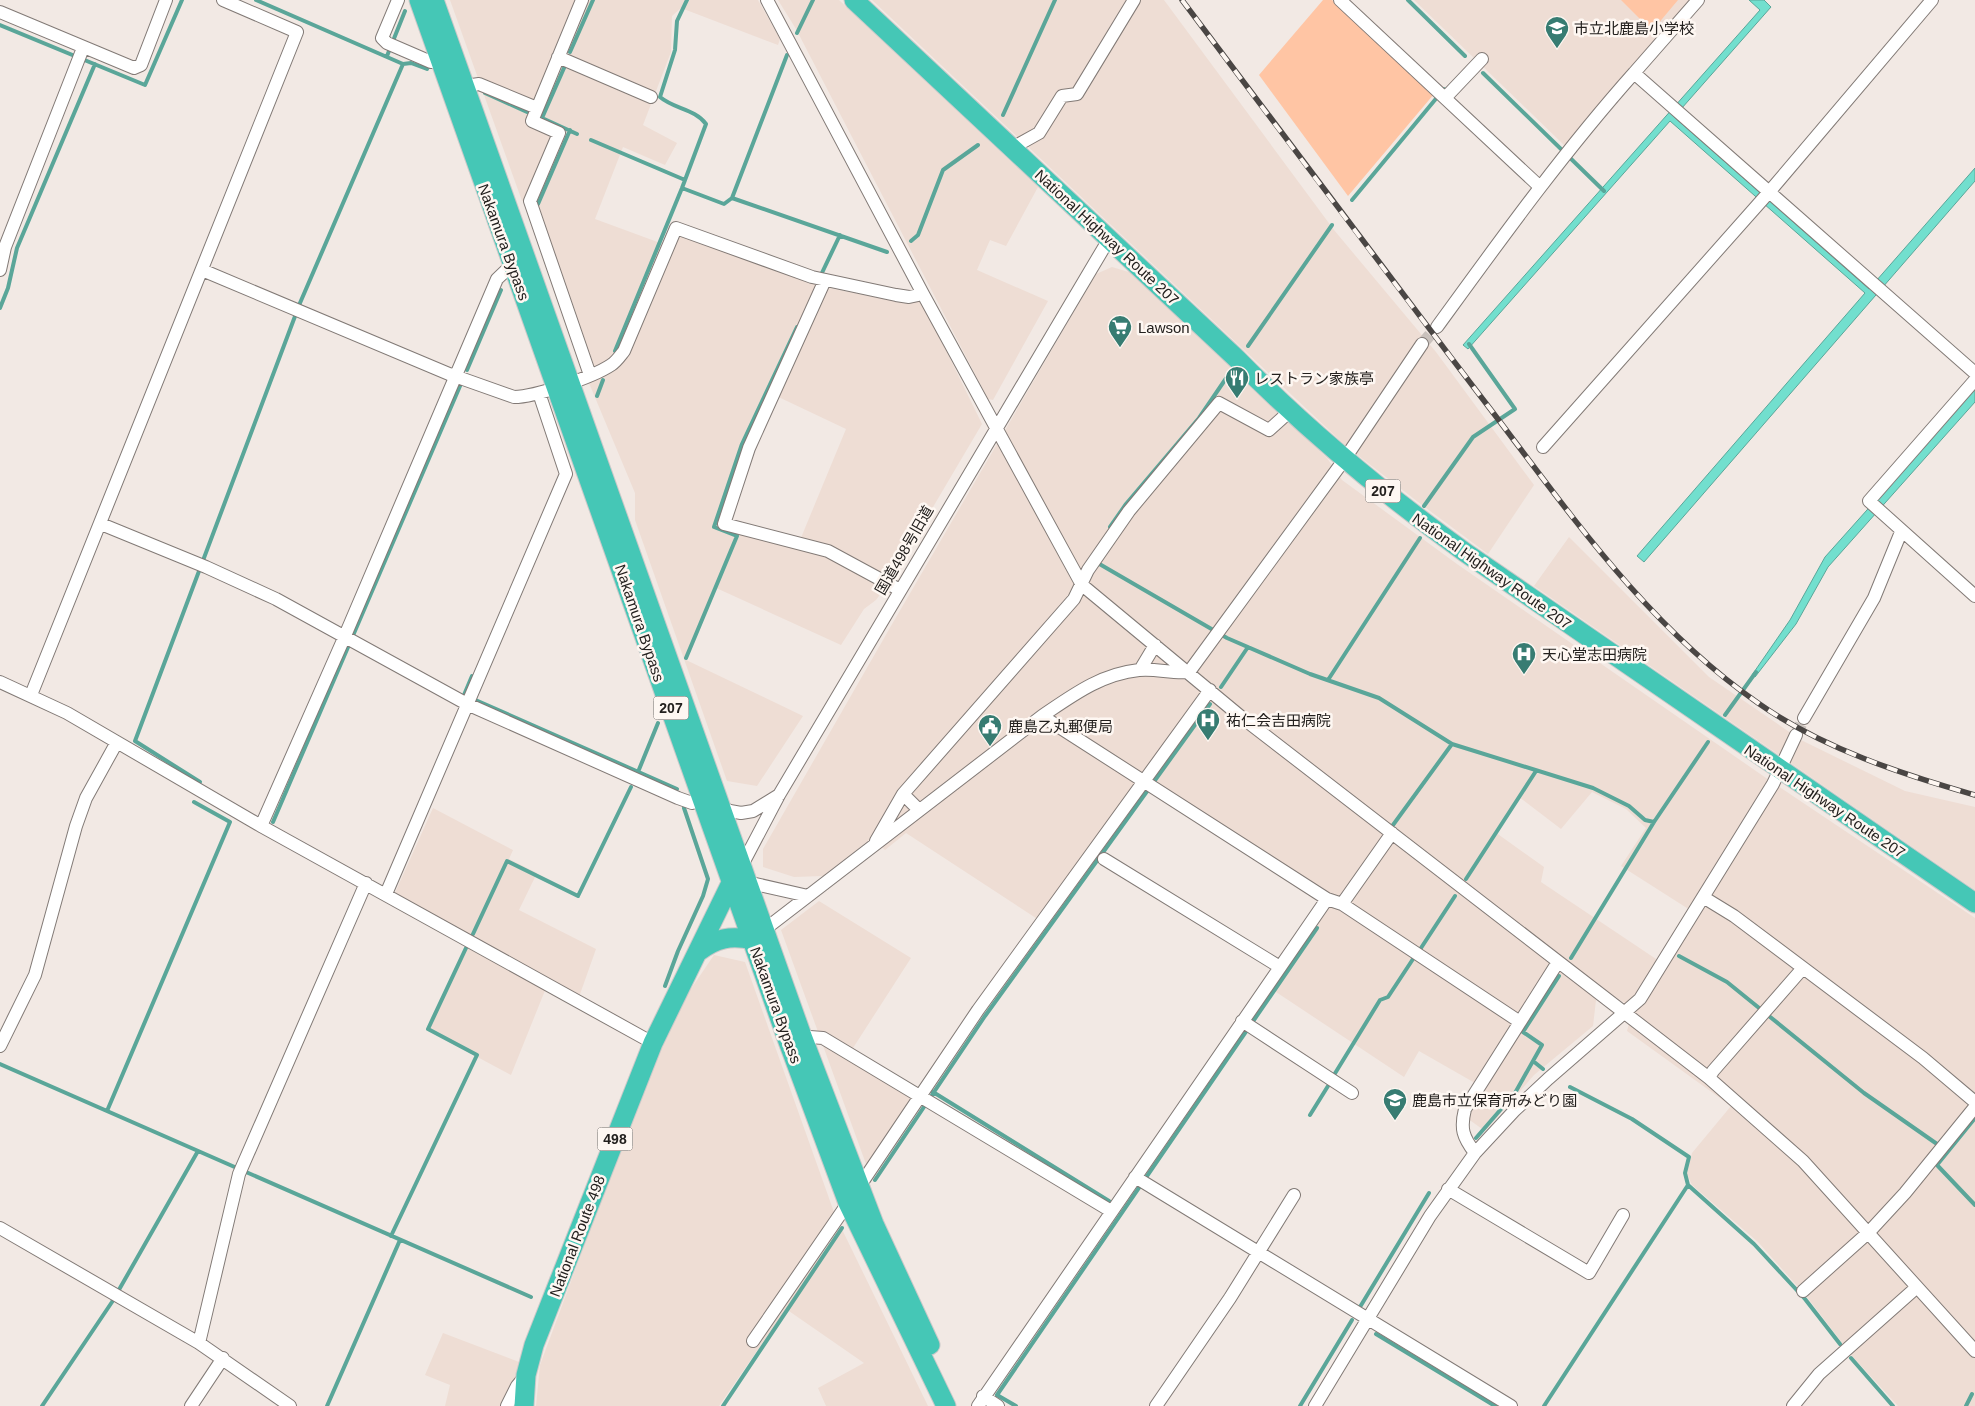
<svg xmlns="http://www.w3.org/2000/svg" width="1975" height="1406" viewBox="0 0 1975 1406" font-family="Helvetica,'Noto Sans JP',sans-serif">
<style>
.built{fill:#eeddd4;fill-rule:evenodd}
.green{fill:#ffc5a4}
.water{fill:#72dfce;stroke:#5aa699}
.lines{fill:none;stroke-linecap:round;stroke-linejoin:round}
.stream{stroke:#5aa699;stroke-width:4}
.minor-tunnel{stroke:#c9c1bc;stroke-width:12;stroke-dasharray:12 6;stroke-linecap:butt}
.minor-casing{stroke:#827a76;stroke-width:14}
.highway-casing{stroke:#cac9c9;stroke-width:21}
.minor{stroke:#fff;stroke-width:12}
.highway{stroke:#45c7b6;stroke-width:19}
.rail-casing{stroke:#4a4644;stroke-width:5.5}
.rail{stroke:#fef7f2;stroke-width:4;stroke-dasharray:11;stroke-linecap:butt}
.labels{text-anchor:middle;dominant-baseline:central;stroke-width:5;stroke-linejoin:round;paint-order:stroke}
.shield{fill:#fef7f2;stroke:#65605e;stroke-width:1}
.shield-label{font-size:14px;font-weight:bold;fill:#23201e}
.poi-label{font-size:15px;fill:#23201e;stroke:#fef7f2;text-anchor:start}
.street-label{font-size:15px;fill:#23201e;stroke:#fef7f2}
</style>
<rect width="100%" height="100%" fill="#f2e9e4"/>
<path class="built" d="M 450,0 L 758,0 L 780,39 L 778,45 L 681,8 L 672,16 L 671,52 L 643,125 L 677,143 L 665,165 L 623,147 L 595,219 L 663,244 L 670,230 L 819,286 L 894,301 L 921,299 L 982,424 L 887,585 L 876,600 L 864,609 L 841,645 L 714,587 L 684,659 L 803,716 L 757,786 L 727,781 L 635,520 L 635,493 L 589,383 L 594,366 L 536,199 L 522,201 ZM 770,393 L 846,429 L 798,545 L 720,524 Z
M 778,0 L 839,0 L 1038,187 L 1006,246 L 990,240 L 977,270 L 1048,301 L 993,400 L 988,399 L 796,29 Z
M 872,0 L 1164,0 L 1334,230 L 1436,352 L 1534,485 L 1488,554 L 1418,502 L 1346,446 Z
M 1414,0 L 1695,0 L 1579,128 L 1565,146 Z
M 1112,267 L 1132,273 L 1327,458 L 1342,480 L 1457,564 L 1769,780 L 1975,918 L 1975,1406 L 1898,1406 L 1853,1357 L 1807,1297 L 1758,1242 L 1692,1185 L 1687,1174 L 1692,1153 L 1731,1106 L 1627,1031 L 1636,998 L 1628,1005 L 1609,993 L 1596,1000 L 1593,1026 L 1534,1075 L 1485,1131 L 1457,1111 L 1475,1083 L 1419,1051 L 1404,1077 L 1264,984 L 1328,895 L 1149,781 L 1045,924 L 906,833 L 885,850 L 872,838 L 823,876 L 794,877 L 763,867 L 763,849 L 891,626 L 1096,274 ZM 1592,792 L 1626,809 L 1646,828 L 1621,866 L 1690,910 L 1659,961 L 1541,882 L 1544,867 L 1495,832 L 1519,797 L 1561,829 Z
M 1569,537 L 1709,677 L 1801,740 L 1905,791 L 1975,807 L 1975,890 L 1534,586 Z
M 433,808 L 513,850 L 509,859 L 537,873 L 519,910 L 596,949 L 579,997 L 548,983 L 511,1075 L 429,1031 L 468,947 L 390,904 Z
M 819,901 L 911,958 L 853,1048 L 925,1096 L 870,1175 L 781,930 Z
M 714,955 L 745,962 L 835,1215 L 928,1406 L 826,1406 L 818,1388 L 864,1363 L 786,1309 L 719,1406 L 536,1406 L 540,1365 L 659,1044 L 680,1005 Z
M 443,1333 L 519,1362 L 515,1406 L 445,1406 L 450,1385 L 425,1375 Z"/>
<path class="green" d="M 1323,0 L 1332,0 L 1434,94 L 1348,196 L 1259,75 Z
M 1621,0 L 1678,0 L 1652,31 Z"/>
<path class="water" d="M 1749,0 L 1764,0 L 1771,7 L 1674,117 L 1869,289 L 1975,168 L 1975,181 L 1644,562 L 1637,556 L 1865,293 L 1670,121 L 1468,349 L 1463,345 L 1760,10 Z
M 1975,389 L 1975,402 L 1828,567 L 1796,624 L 1755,677 L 1752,675 L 1790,620 L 1825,557 Z"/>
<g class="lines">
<path class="stream" d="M 1408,0 L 1465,56
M 0,25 L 145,85 L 182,0
M 797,33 L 813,0
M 570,52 L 593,0
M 387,56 L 405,11
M 403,64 L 411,63 L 427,69
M 564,68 L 542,118 L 577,134
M 1483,73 L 1604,191
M 485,93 L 527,112
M 1003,115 L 1055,0
M 591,140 L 685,180
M 682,188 L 724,204 L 732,198 L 787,55
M 732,198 L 887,252
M 1352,200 L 1444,89
M 538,204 L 570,130
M 911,241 L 918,235 L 943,170 L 978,145
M 820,277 L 840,235
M 0,308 L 8,288 L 17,248 L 95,64
M 1248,346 L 1332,225
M 615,351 L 682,188 L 706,124 C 695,109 674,109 660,97 L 675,50 L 677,21 L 687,0
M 467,370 L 501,290
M 597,396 L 603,380
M 1424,506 L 1473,437 L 1515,409 L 1469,344
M 1110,527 L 1126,504 L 1199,418 L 1229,374
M 1096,562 L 1227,638 L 1310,674 L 1379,698 L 1452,744 L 1593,788 L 1629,806 L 1645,820 L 1654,822
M 686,658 L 737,536 L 714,527 L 742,444 L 797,327
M 472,676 L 464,695 L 677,789
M 1328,680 L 1420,538
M 1221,687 L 1248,647
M 1725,715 L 1756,672
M 638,772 L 658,723
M 200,782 L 135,741 L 300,303 L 403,64 L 256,0
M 273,822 L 460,386
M 1393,825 L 1452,744
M 1466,879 L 1536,771
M 473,934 L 507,861 L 578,896 L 631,787
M 1421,948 L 1455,896
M 1679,956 L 1727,982 L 1864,1093 L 1937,1144
M 1571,958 L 1654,822 L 1708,742
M 665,986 L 678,951 L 703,896 L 708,879 L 684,808
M 1533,1061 L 1543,1069
M 0,1064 L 531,1297
M 1334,1075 L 1380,1000 L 1388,997 L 1413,959
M 1570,1087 L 1632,1119 L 1689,1157 L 1685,1173 L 1688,1185 L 1754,1244 L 1805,1299 L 1840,1344
M 933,1092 L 1109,1201
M 107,1111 L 230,822 L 194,802
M 1310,1115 L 1328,1086
M 1975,1118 L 1937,1165 L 1975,1205
M 1476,1138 L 1515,1093 L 1542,1045 L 1523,1032 L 1559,976
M 875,1180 L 985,1016 L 1210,704
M 391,1236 L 477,1055 L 428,1029 L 466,948
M 1360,1307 L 1429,1193
M 1376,1334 L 1495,1406
M 1851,1358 L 1893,1406
M 42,1406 L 112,1302 L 198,1151
M 327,1406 L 400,1240
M 723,1406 L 842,1228
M 1016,1406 L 997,1395 L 1317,928
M 1300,1406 L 1352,1320
M 1544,1406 L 1688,1185
M 1966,1406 L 1972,1394"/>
<path class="minor-tunnel" d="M 1422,344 L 1437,327
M 1796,735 L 1804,718"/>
<g class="minor-casing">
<path id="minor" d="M 398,0 L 382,38 L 387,43 L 431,62 L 441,61
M 582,0 L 532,121 L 559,133 L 530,201 L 590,375
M 767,0 L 923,294 L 1082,585 L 1240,716 L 1709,1078 L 1803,1161 L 1975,1351
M 1340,0 L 1539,186
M 0,12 L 134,68 L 141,65 L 166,0
M 558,57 L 651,97
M 1634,73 L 1698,0
M 465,86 L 479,84 L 537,108
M 1445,98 L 1482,59
M 1012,148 L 1039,133 L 1062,96 L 1077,94 L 1134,0
M 0,270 L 5,247 L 83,48
M 202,270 L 449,374 L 514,397 C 535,397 593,377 611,365 C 616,362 620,356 624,351 L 676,228 L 812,277 L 896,295 L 909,297 L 923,294
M 825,280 L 749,448 L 724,524 L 828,551 L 900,590
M 1437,327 C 1501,239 1562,154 1634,73 L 1975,373
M 1975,380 L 1869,501 L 1975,596
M 1543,447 L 1770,191 L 1932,0
M 101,524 L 206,567 L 276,599 L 467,704 L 678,798 L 692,803 L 703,800 L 730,811 L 741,813 L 753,811 L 779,795
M 1140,670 L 1155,645
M 0,682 L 67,713 L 261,826 L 653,1043
M 31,695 L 297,32 L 223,0
M 1042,716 L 1327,899 L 1342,904 L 1392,833
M 1804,718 L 1874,598 L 1901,532
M 919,810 L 903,794 L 1074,599 L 1088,570 L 1129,511 L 1219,403 L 1269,430 L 1289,412
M 261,826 L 344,638 L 497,279 L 518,259
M 876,841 L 903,794
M 1104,859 L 1280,967
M 740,869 L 779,795 L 1109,239
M 742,881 L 808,896
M 386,894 L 566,474 L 539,393
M 1703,897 L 1734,916 L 1923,1058 L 1975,1102
M 1342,904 L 1520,1022
M 760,933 L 1042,716 C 1073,695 1101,674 1139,670 C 1156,668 1172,674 1189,672 L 1344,460 L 1422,344
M 1242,1021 L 1352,1093
M 797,1036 L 823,1038 L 1111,1211
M 0,1046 L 35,975 L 76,826 L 86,798 L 117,742
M 1709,1078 L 1713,1071 L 1803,968
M 1475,1153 C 1463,1137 1460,1129 1465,1109 L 1558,962
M 1135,1177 L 1511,1406
M 859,1187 L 978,1010 L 1210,690
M 1448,1189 L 1589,1273 L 1623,1215
M 0,1228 L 199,1343 L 290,1406
M 1803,1291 L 1869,1232 L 1905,1193 L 1975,1107
M 753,1341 L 848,1203
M 199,1343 L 239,1174 L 366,883
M 983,1396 L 998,1406
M 191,1406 L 223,1358
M 507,1406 L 517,1386 L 526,1375
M 978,1406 L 1327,899
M 1156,1406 L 1230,1298 L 1294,1195
M 1315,1406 L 1430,1216 L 1475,1153 L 1514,1111 L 1548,1079 L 1640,999 L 1773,784 L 1796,735
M 1793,1406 L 1819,1374 L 1917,1287"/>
</g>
<g class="highway-casing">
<path id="highway" d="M 419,0 L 786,1036 L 848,1203 L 946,1406
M 434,0 L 802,1036 L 874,1224 L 930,1345
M 854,0 L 1237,359 C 1308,431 1384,494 1466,553 L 1975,903
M 698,952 C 716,938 731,935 753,940
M 524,1406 L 526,1375 L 534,1345 L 653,1043 L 732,881"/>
</g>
<use href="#minor" class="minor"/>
<use href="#highway" class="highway"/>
<g class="rail-casing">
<path id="rail" d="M 1182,0 C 1283,135 1385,271 1488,406 C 1569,512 1646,625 1758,703 C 1822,748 1901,774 1975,795"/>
</g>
<use href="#rail" class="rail"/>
</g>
<defs>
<g id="school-pin" transform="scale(1.25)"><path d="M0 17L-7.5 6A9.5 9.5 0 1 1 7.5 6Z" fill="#377c72" stroke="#fef7f2"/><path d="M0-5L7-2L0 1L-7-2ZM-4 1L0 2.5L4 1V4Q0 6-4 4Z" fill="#fff"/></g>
<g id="supermarket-pin" transform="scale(1.25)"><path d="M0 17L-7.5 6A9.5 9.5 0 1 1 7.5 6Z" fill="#377c72" stroke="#fef7f2"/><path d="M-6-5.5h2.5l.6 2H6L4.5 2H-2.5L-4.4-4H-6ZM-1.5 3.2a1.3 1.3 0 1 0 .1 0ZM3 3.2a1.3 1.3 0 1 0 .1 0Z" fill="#fff"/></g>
<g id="restaurant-pin" transform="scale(1.25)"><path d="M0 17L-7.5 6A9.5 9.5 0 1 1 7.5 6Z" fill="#377c72" stroke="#fef7f2"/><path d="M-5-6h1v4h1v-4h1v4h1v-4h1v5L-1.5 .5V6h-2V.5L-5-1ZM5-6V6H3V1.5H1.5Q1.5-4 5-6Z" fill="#fff"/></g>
<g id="hospital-pin" transform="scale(1.25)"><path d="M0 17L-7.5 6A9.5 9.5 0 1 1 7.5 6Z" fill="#377c72" stroke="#fef7f2"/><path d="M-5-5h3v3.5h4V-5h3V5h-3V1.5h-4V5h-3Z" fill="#fff"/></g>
<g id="civic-pin" transform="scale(1.25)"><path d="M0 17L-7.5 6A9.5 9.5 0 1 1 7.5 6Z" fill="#377c72" stroke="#fef7f2"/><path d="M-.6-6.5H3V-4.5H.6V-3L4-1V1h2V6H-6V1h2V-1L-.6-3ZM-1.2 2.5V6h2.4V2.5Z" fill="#fff"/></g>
</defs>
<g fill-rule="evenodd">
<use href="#school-pin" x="1557" y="28"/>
<use href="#supermarket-pin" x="1120" y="327"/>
<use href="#restaurant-pin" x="1237" y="378"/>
<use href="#hospital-pin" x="1524" y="654"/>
<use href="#hospital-pin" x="1208" y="720"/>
<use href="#civic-pin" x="990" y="726"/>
<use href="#school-pin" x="1395" y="1100"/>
</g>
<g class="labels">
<g class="shield">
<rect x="1365.5" y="479.5" width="35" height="23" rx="4"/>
<rect x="653.5" y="696.5" width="35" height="23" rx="4"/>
<rect x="597.5" y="1127.5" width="35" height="23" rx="4"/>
</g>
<g class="shield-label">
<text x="1383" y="491">207</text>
<text x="671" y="708">207</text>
<text x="615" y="1139">498</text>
</g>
<g class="poi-label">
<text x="1574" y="28">市立北鹿島小学校</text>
<text x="1138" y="327">Lawson</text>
<text x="1254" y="378">レストラン家族亭</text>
<text x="1542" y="654">天心堂志田病院</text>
<text x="1226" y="720">祐仁会吉田病院</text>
<text x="1008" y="726">鹿島乙丸郵便局</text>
<text x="1412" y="1100">鹿島市立保育所みどり園</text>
</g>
<g class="street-label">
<text transform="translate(1107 237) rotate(43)">National Highway Route 207</text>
<text transform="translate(504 242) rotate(70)">Nakamura Bypass</text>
<text transform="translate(904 550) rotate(-60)">国道498号旧道</text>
<text transform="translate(1492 571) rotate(35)">National Highway Route 207</text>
<text transform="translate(640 623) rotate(71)">Nakamura Bypass</text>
<text transform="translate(1825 801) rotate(34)">National Highway Route 207</text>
<text transform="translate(776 1005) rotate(70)">Nakamura Bypass</text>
<text transform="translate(577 1236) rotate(-69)">National Route 498</text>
</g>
</g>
</svg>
